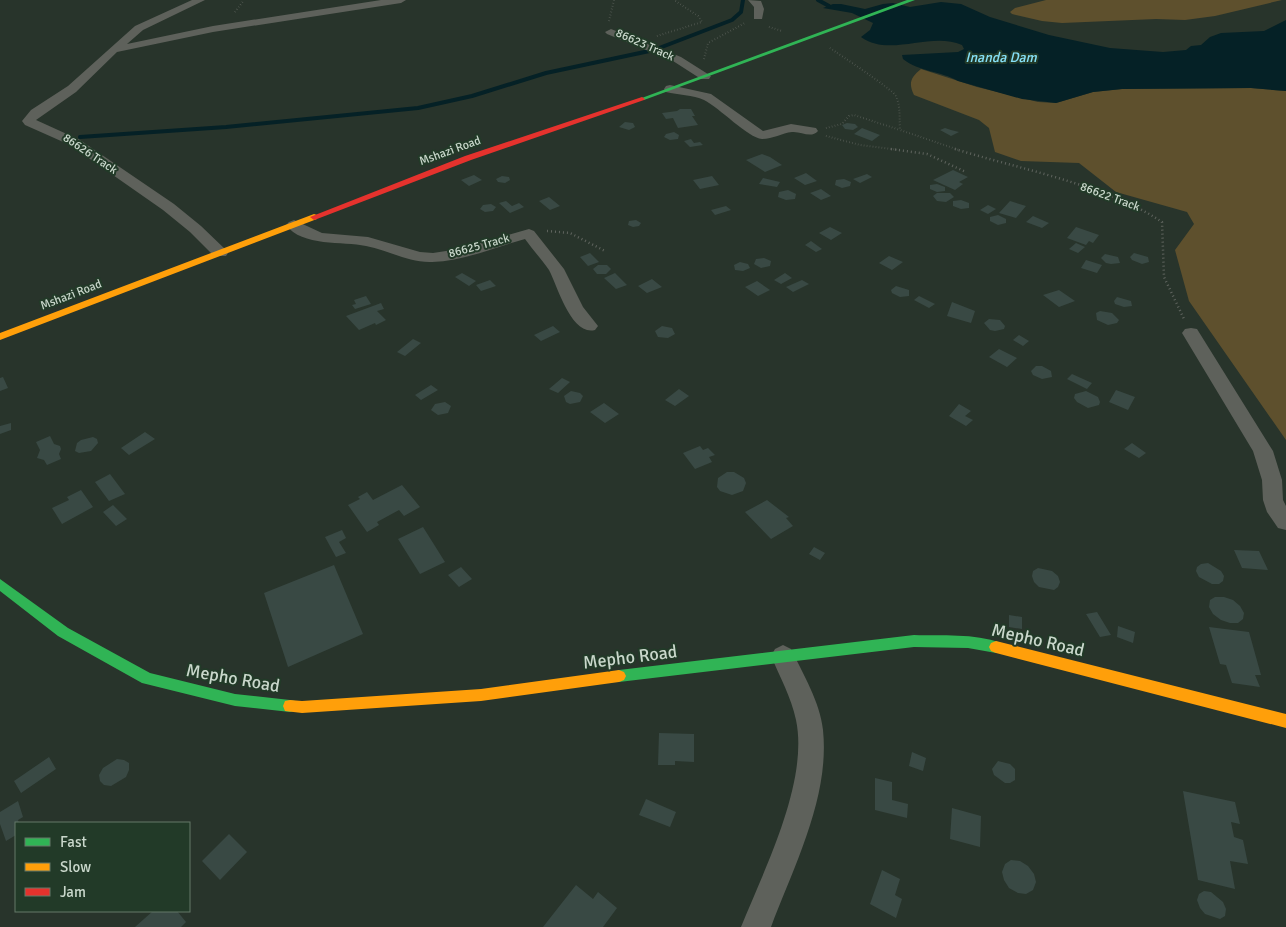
<svg xmlns="http://www.w3.org/2000/svg" width="1286" height="927" viewBox="0 0 1286 927" font-family="Signika,sans-serif">
<style>
.green{fill:#5e502d}
.water{fill:#052126}
.lines{fill:none;stroke-linecap:round;stroke-linejoin:round}
.stream{stroke:#052126;stroke-width:4}
.building{fill:#394944}
.path-far1{stroke:#5f645e;stroke-width:2;stroke-dasharray:0.5 2.5;stroke-linecap:butt}
.path{stroke:#5f645e;stroke-width:2.5;stroke-dasharray:1 3;stroke-linecap:butt}
.street{fill:#5e615b;fill-rule:evenodd}
.fast{fill:#30b455;fill-rule:evenodd}
.slow{fill:#ff9f0a;fill-rule:evenodd}
.jam{fill:#e5322d;fill-rule:evenodd}
.labels{text-anchor:middle;dominant-baseline:central;stroke-width:4;stroke-linejoin:round;paint-order:stroke}
.far-street-label{font-size:12px;fill:#c9d7cb;stroke:#223a28}
.far-water-label{font-size:14px;font-style:italic;fill:#86e0f7;stroke:#223a28}
.near-street-label{font-size:18px;fill:#c9d7cb;stroke:#223a28}
</style>
<rect width="100%" height="100%" fill="#28342b"/>
<path class="green" d="M 1046,0 L 1282,0 L 1215,16 L 1185,20 L 1156,19 L 1062,23 L 1042,21 L 1012,14 L 1010,12 L 1015,8 Z
M 921,69 L 977,87 L 1038,102 L 1056,103 L 1093,92 L 1122,89 L 1251,88 L 1286,91 L 1286,440 L 1189,301 L 1175,250 L 1194,224 L 1187,212 L 1116,192 L 1079,163 L 1021,161 L 995,152 L 989,128 L 979,120 L 914,95 C 908,83 911,77 921,69 Z"/>
<path class="water" d="M 941,2 L 961,4 L 990,17 L 1049,35 L 1110,48 L 1163,52 L 1186,50 L 1191,46 L 1201,45 L 1210,37 L 1221,33 L 1264,31 L 1286,20 L 1286,91 L 1251,88 L 1122,89 L 1093,92 L 1056,103 L 1022,99 L 958,81 C 941,71 919,72 903,59 L 902,55 L 958,52 L 964,49 L 962,45 C 930,31 890,58 861,37 L 870,30 L 873,23 L 852,13 L 823,8 L 833,4 L 841,4 L 865,9 L 883,4 L 893,3 L 910,7 Z"/>
<g class="lines">
<path class="stream" d="M 818,0 L 829,6
M 80,137 L 226,127 L 418,108 L 472,96 L 546,73 L 654,50 L 732,20 L 741,12 L 743,0"/>
</g>
<path class="building" d="M 680,109 L 691,109 L 695,116 L 692,116 L 698,125 L 678,128 L 673,118 L 666,119 L 662,113 L 677,111 Z
M 625,122 L 633,123 L 635,127 L 629,130 L 619,127 Z
M 847,123 L 855,124 L 858,127 L 853,130 L 845,129 L 842,125 Z
M 862,128 L 880,135 L 872,141 L 854,134 Z
M 945,128 L 951,130 L 959,132 L 951,136 L 940,130 Z
M 674,132 L 679,135 L 678,139 L 670,140 L 664,137 L 666,134 Z
M 691,139 L 694,143 L 700,142 L 703,145 L 690,147 L 684,141 Z
M 762,154 L 770,157 L 782,165 L 765,172 L 746,160 Z
M 953,170 L 968,177 L 959,182 L 963,184 L 955,190 L 933,180 Z
M 806,173 L 817,181 L 805,185 L 794,178 Z
M 867,174 L 872,177 L 860,183 L 853,179 Z
M 474,175 L 482,180 L 469,186 L 461,180 Z
M 502,176 L 509,177 L 510,180 L 505,183 L 498,182 L 496,179 Z
M 712,176 L 719,185 L 700,189 L 693,180 Z
M 763,178 L 780,182 L 777,187 L 759,184 Z
M 844,179 L 851,182 L 850,186 L 842,188 L 835,185 L 836,180 Z
M 937,184 L 945,187 L 945,191 L 937,192 L 930,189 L 930,185 Z
M 821,189 L 831,196 L 821,200 L 810,193 Z
M 788,190 L 796,194 L 795,199 L 786,200 L 778,197 L 779,192 Z
M 937,193 L 950,193 L 954,197 L 946,202 L 937,201 L 933,196 Z
M 549,197 L 560,206 L 550,210 L 539,201 Z
M 961,200 L 969,203 L 969,208 L 961,209 L 953,206 L 953,201 Z
M 506,201 L 512,206 L 519,203 L 524,207 L 510,213 L 499,203 Z
M 1010,201 L 1026,206 L 1016,218 L 999,213 Z
M 491,204 L 496,207 L 493,211 L 485,212 L 480,209 L 483,205 Z
M 988,205 L 996,209 L 988,214 L 980,210 Z
M 726,206 L 731,210 L 715,215 L 711,210 Z
M 998,215 L 1006,219 L 1006,223 L 998,225 L 990,221 L 990,217 Z
M 1033,216 L 1049,223 L 1042,228 L 1026,222 Z
M 636,220 L 641,223 L 639,226 L 633,227 L 628,225 L 629,221 Z
M 830,227 L 842,233 L 831,240 L 819,233 Z
M 1076,227 L 1099,235 L 1093,243 L 1089,241 L 1086,245 L 1067,238 Z
M 811,241 L 822,249 L 816,252 L 805,245 Z
M 1076,243 L 1085,247 L 1078,253 L 1069,249 Z
M 590,253 L 599,262 L 588,266 L 580,257 Z
M 1134,253 L 1148,257 L 1149,262 L 1142,264 L 1132,260 L 1130,257 Z
M 1105,254 L 1118,257 L 1120,263 L 1111,264 L 1106,263 L 1101,258 Z
M 889,256 L 903,262 L 892,270 L 879,263 Z
M 764,258 L 771,261 L 770,266 L 761,268 L 754,264 L 756,259 Z
M 1086,260 L 1102,265 L 1097,273 L 1081,268 Z
M 740,262 L 748,264 L 750,268 L 743,271 L 735,270 L 734,265 Z
M 598,265 L 607,265 L 611,269 L 606,274 L 597,274 L 593,269 Z
M 462,273 L 476,281 L 469,286 L 455,277 Z
M 615,273 L 627,285 L 616,289 L 604,278 Z
M 785,273 L 792,278 L 781,284 L 774,280 Z
M 652,279 L 662,287 L 647,293 L 638,286 Z
M 490,280 L 496,286 L 481,291 L 476,285 Z
M 802,280 L 809,284 L 793,292 L 786,287 Z
M 757,281 L 770,290 L 758,296 L 745,287 Z
M 896,286 L 909,290 L 909,296 L 900,297 L 892,293 L 891,290 Z
M 1059,290 L 1075,301 L 1059,307 L 1043,295 Z
M 366,296 L 371,304 L 355,309 L 352,305 L 356,304 L 354,300 Z
M 919,296 L 935,304 L 929,308 L 914,300 Z
M 1117,297 L 1131,301 L 1132,306 L 1124,307 L 1115,304 L 1114,301 Z
M 952,302 L 975,311 L 971,323 L 947,316 Z
M 381,303 L 384,309 L 377,311 L 386,320 L 376,325 L 375,323 L 359,330 L 346,316 Z
M 1100,311 L 1112,313 L 1119,320 L 1117,323 L 1108,325 L 1097,320 L 1096,313 Z
M 989,319 L 1000,320 L 1005,326 L 1004,329 L 995,331 L 990,330 L 984,323 Z
M 553,326 L 560,332 L 541,341 L 534,335 Z
M 662,326 L 672,328 L 675,334 L 668,338 L 658,337 L 655,331 Z
M 1019,335 L 1029,341 L 1023,346 L 1013,340 Z
M 413,339 L 421,343 L 405,356 L 397,352 Z
M 999,349 L 1017,358 L 1007,367 L 989,357 Z
M 1036,366 L 1042,366 L 1051,371 L 1052,377 L 1042,379 L 1033,375 L 1031,371 Z
M 1072,374 L 1092,383 L 1087,389 L 1067,379 Z
M 3,377 L 8,388 L 0,391 L 0,378 Z
M 562,378 L 570,382 L 558,393 L 549,389 Z
M 431,385 L 438,390 L 421,400 L 415,395 Z
M 679,389 L 689,396 L 675,406 L 665,400 Z
M 1116,390 L 1135,397 L 1128,410 L 1109,402 Z
M 571,391 L 580,393 L 583,396 L 580,402 L 570,404 L 566,402 L 564,396 Z
M 1086,391 L 1098,397 L 1100,402 L 1099,405 L 1088,408 L 1077,402 L 1074,398 L 1075,394 Z
M 445,402 L 451,406 L 448,413 L 438,415 L 431,410 L 435,404 Z
M 604,403 L 619,414 L 605,423 L 590,412 Z
M 959,404 L 971,411 L 965,416 L 973,420 L 966,426 L 949,416 Z
M 11,423 L 11,430 L 0,434 L 0,426 Z
M 145,432 L 155,439 L 129,455 L 121,448 Z
M 50,436 L 54,444 L 60,446 L 61,449 L 59,454 L 61,459 L 47,465 L 44,460 L 37,458 L 40,450 L 36,442 Z
M 93,437 L 97,439 L 98,443 L 91,451 L 79,453 L 75,451 L 77,443 L 81,440 Z
M 1132,443 L 1146,453 L 1139,458 L 1124,449 Z
M 700,446 L 703,450 L 708,448 L 715,455 L 709,457 L 712,462 L 695,469 L 683,453 Z
M 727,472 L 734,472 L 744,478 L 746,483 L 743,491 L 732,495 L 720,491 L 717,487 L 718,478 Z
M 110,474 L 125,494 L 109,501 L 95,482 Z
M 402,485 L 420,507 L 404,516 L 399,510 L 377,522 L 379,525 L 367,532 L 348,505 L 360,499 L 358,497 L 367,492 L 373,500 Z
M 81,490 L 93,507 L 62,524 L 52,508 L 69,500 L 67,497 Z
M 767,500 L 789,517 L 786,518 L 793,526 L 771,539 L 745,512 Z
M 113,505 L 127,519 L 116,526 L 103,512 Z
M 423,527 L 445,562 L 420,574 L 398,539 Z
M 342,530 L 346,538 L 339,542 L 346,553 L 336,557 L 325,537 Z
M 814,547 L 825,553 L 820,560 L 809,554 Z
M 1234,550 L 1259,551 L 1268,570 L 1242,568 Z
M 1208,563 L 1221,571 L 1224,576 L 1223,581 L 1219,584 L 1212,584 L 1199,577 L 1196,571 L 1197,567 L 1201,564 Z
M 334,565 L 363,634 L 288,667 L 264,593 Z
M 461,567 L 472,579 L 459,587 L 448,575 Z
M 1038,568 L 1052,571 L 1058,576 L 1060,582 L 1058,587 L 1054,590 L 1039,587 L 1034,582 L 1032,576 L 1033,571 Z
M 1215,597 L 1224,597 L 1233,600 L 1240,606 L 1244,613 L 1243,619 L 1238,623 L 1230,623 L 1221,620 L 1213,614 L 1209,607 L 1210,600 Z
M 1097,612 L 1111,635 L 1100,637 L 1086,614 Z
M 1009,615 L 1022,617 L 1022,629 L 1009,627 Z
M 1118,626 L 1135,632 L 1133,643 L 1117,637 Z
M 1209,627 L 1249,632 L 1261,675 L 1255,675 L 1260,687 L 1232,683 L 1226,665 L 1220,664 Z
M 659,733 L 694,734 L 694,762 L 675,761 L 675,765 L 658,765 Z
M 912,752 L 926,758 L 923,771 L 909,766 Z
M 49,757 L 56,769 L 21,793 L 14,781 Z
M 117,759 L 124,760 L 129,763 L 129,770 L 126,777 L 111,786 L 104,785 L 100,781 L 99,775 L 103,768 Z
M 998,761 L 1010,764 L 1015,769 L 1015,780 L 1010,783 L 1005,783 L 994,775 L 992,769 Z
M 875,778 L 892,782 L 892,800 L 908,804 L 907,818 L 875,810 Z
M 1183,791 L 1235,802 L 1240,824 L 1231,822 L 1234,837 L 1243,840 L 1248,864 L 1230,861 L 1235,889 L 1198,880 Z
M 646,799 L 676,812 L 670,827 L 639,815 Z
M 18,801 L 23,817 L 18,820 L 19,823 L 16,823 L 16,835 L 6,841 L 0,824 L 0,812 Z
M 952,808 L 981,816 L 980,847 L 950,839 Z
M 229,834 L 247,852 L 220,880 L 202,861 Z
M 1011,860 L 1020,861 L 1028,866 L 1034,874 L 1036,882 L 1033,890 L 1026,894 L 1018,893 L 1009,888 L 1004,880 L 1002,872 L 1005,864 Z
M 882,870 L 900,879 L 895,895 L 902,899 L 896,918 L 870,904 Z
M 576,885 L 593,899 L 598,892 L 617,908 L 603,927 L 543,927 Z
M 1204,891 L 1211,892 L 1223,902 L 1226,909 L 1225,916 L 1220,919 L 1205,914 L 1200,908 L 1197,900 L 1199,894 Z
M 153,911 L 177,911 L 186,922 L 181,927 L 135,927 Z"/>
<g class="lines">
<path class="path-far1" d="M 235,12 L 244,0
M 609,21 L 614,0
M 769,27 L 782,31
M 657,36 L 702,22 L 698,16 L 674,0
M 830,48 C 840,55 892,89 896,96 C 901,108 899,118 900,130 L 959,150
M 704,59 L 708,43 L 745,23
M 826,128 L 842,124 L 849,116 L 854,115 L 900,130
M 826,136 L 860,145 L 900,150"/>
<path class="path" d="M 891,149 L 927,154 L 966,172
M 955,149 C 1019,169 1107,185 1162,222 L 1164,277 L 1184,319
M 547,231 L 570,233 L 605,251"/>
<path class="street" d="M 192,0 L 205,0 L 143,30 L 127,44 L 213,26 L 381,0 L 406,0 L 401,3 L 213,32 L 117,52 L 76,92 L 36,120 L 80,140 L 174,204 L 201,226 L 226,250 L 228,253 L 226,256 L 214,256 L 190,232 L 163,210 L 70,145 L 25,125 L 22,121 L 31,110 L 68,86 L 135,26 Z
M 748,0 L 761,1 L 764,9 L 762,19 L 754,19 L 754,7 Z
M 611,29 L 681,57 L 711,76 L 709,79 L 701,79 L 673,61 L 607,34 L 605,32 Z
M 670,85 L 711,94 L 763,131 L 791,124 L 816,128 L 818,131 C 811,139 801,131 792,132 C 782,133 773,139 762,139 C 748,138 720,108 704,100 C 693,95 678,95 666,92 L 664,89 L 666,86 Z
M 294,220 L 322,233 L 368,237 L 420,252 L 433,253 L 459,249 L 529,229 L 534,231 L 564,269 L 583,307 L 598,326 L 595,330 C 571,336 558,287 549,270 C 542,260 533,250 525,239 C 495,247 464,261 432,262 C 408,263 389,250 366,246 C 343,241 302,247 286,225 L 289,222 Z
M 1191,328 L 1197,329 L 1273,451 L 1282,480 L 1283,500 L 1286,506 L 1286,530 L 1278,528 L 1267,512 L 1263,500 L 1262,480 L 1253,451 L 1182,333 L 1185,329 Z
M 783,645 L 791,649 C 803,674 820,702 823,730 C 830,797 794,866 771,927 L 741,927 C 764,870 809,782 796,720 C 791,697 780,677 771,656 L 775,649 Z"/>
<path class="fast" d="M 907,0 L 915,0 L 644,100 L 639,99 Z
M 0,579 L 68,628 L 150,673 L 235,694 L 290,700 L 295,701 L 297,706 L 295,711 L 290,712 L 235,706 L 142,683 L 58,636 L 0,591 Z
M 914,635 C 942,636 974,633 1001,643 L 1003,647 L 1001,651 L 996,653 L 968,648 L 914,647 L 619,682 L 614,680 L 612,676 L 614,672 L 619,670 Z"/>
<path class="slow" d="M 314,214 L 317,215 L 317,219 L 0,340 L 0,333 Z
M 996,641 L 1286,714 L 1286,728 L 996,653 L 991,651 L 989,647 L 991,643 Z
M 619,670 L 624,672 L 626,676 L 624,680 L 619,682 L 481,701 L 302,713 L 285,711 L 283,706 L 285,701 L 290,700 L 302,701 L 481,689 Z"/>
<path class="jam" d="M 642,97 L 645,99 L 644,100 L 471,160 L 317,219 L 314,220 L 310,217 L 465,156 Z"/>
</g>
<g class="labels">
<g class="far-street-label">
<text transform="translate(645 45) rotate(24)">86623 Track</text>
<text transform="translate(450 151) rotate(-20)">Mshazi Road</text>
<text transform="translate(90 154) rotate(34)">86626 Track</text>
<text transform="translate(1110 197) rotate(20)">86622 Track</text>
<text transform="translate(479 246) rotate(-15)">86625 Track</text>
<text transform="translate(71 295) rotate(-21)">Mshazi Road</text>
</g>
<g class="far-water-label">
<text x="1001" y="57">Inanda Dam</text>
</g>
<g class="near-street-label">
<text transform="translate(1038 640) rotate(13)">Mepho Road</text>
<text transform="translate(630 657) rotate(-7)">Mepho Road</text>
<text transform="translate(233 678) rotate(10)">Mepho Road</text>
</g>
</g>
<rect x="15" y="822" width="175" height="90" fill="#223a28" stroke="#657969"/>
<rect x="25" y="838" width="25" height="8" fill="#30b455" stroke="#657969"/>
<text x="60" y="847" font-size="15" fill="#c9d7cb">Fast</text>
<rect x="25" y="863" width="25" height="8" fill="#ff9f0a" stroke="#657969"/>
<text x="60" y="872" font-size="15" fill="#c9d7cb">Slow</text>
<rect x="25" y="888" width="25" height="8" fill="#e5322d" stroke="#657969"/>
<text x="60" y="897" font-size="15" fill="#c9d7cb">Jam</text>
</svg>
